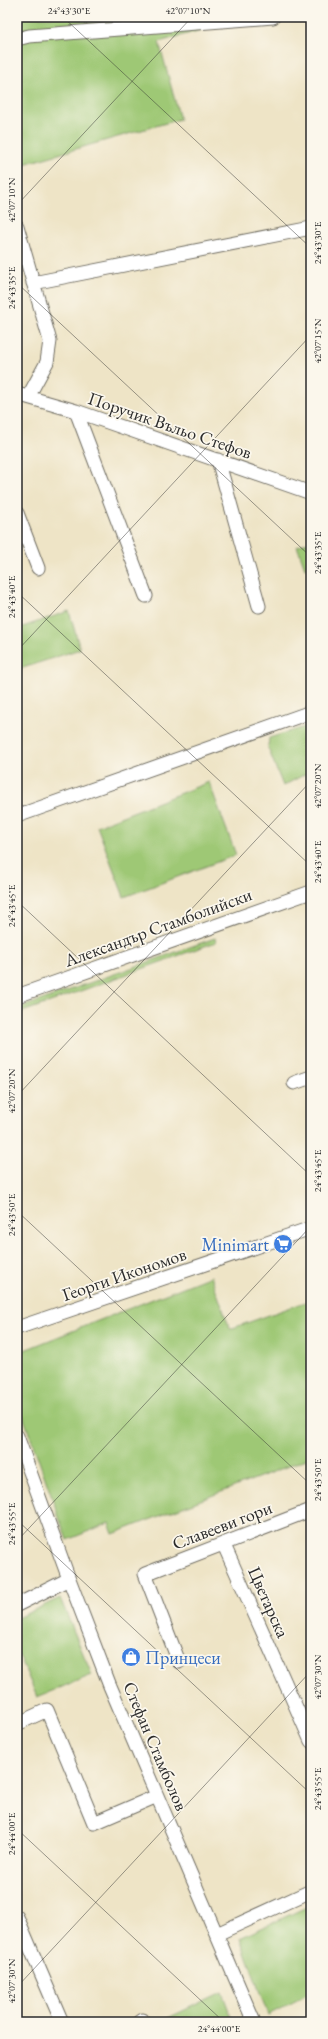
<svg xmlns="http://www.w3.org/2000/svg" width="328" height="2039" viewBox="0 0 328 2039" font-family="'EB Garamond',serif">
<style>
.green{fill:#9ec874;stroke:#647a50}
.lines{fill:none;stroke-linecap:round;stroke-linejoin:round}
.minor-casing{stroke:#6f6c61;stroke-width:15}
.minor{stroke:#fff;stroke-width:13}
.ticks{fill:none;stroke:#2b2b2b;stroke-width:1;stroke-opacity:0.45}
.labels{text-anchor:middle;dominant-baseline:central;stroke-width:3.5;stroke-linejoin:round;paint-order:stroke}
.street-label{font-size:18px;fill:#2b2b2b;stroke:#fbf7ec}
.shop-label{font-size:18px;fill:#366cbe;stroke:#fbf7ec;text-anchor:end}
.neatline{fill:none;stroke:#2b2b2b;stroke-width:1.5}
.ticks-label{font-size:10px;text-anchor:middle;fill:#2b2b2b}
</style>
<rect width="100%" height="100%" fill="#fbf7ec"/>
<filter id="ink" filterUnits="userSpaceOnUse"><feTurbulence type="fractalNoise" baseFrequency=".025" numOctaves="2"/><feDisplacementMap in="SourceGraphic" scale="8" xChannelSelector="R" yChannelSelector="G"/><feConvolveMatrix kernelMatrix="1 2 1 2 8 2 1 2 1" color-interpolation-filters="sRGB"/></filter>
<filter id="wash" filterUnits="userSpaceOnUse"><feTurbulence type="fractalNoise" baseFrequency=".012" numOctaves="4" result="noise"/><feDisplacementMap in="SourceGraphic" scale="16" xChannelSelector="R" yChannelSelector="G"/><feGaussianBlur stdDeviation="0.9" result="paint"/><feColorMatrix in="noise" values="0 0 0 0 0 0 0 0 0 0 0 0 0 0 0 0 0 1.4 0 .05"/><feComposite in="paint" operator="in"/></filter>
<g filter="url(#wash)">
<rect width="100%" height="100%" fill="#eee4c6"/>
<path class="green" d="M 17,17 L 197,17 L 201,30 L 159,42 L 180,119 L 17,166 Z
M 311,541 L 311,566 L 305,568 L 297,546 Z
M 69,611 L 80,649 L 17,670 L 17,629 Z
M 311,725 L 311,771 L 283,786 L 268,748 L 269,738 Z
M 209,782 L 236,855 L 124,897 L 97,826 Z
M 215,938 L 216,942 L 17,1014 L 17,1009 Z
M 211,1276 L 230,1329 L 311,1300 L 311,1447 L 307,1449 L 309,1458 L 113,1534 L 109,1523 L 67,1540 L 17,1399 L 17,1353 Z
M 60,1598 L 92,1675 L 37,1697 L 17,1651 L 17,1618 Z
M 311,1905 L 311,1993 L 268,2015 L 240,1938 Z
M 222,1992 L 233,2022 L 165,2022 L 164,2020 Z"/>
</g>
<g filter="url(#ink)">
<g class="lines">
<g class="minor-casing">
<path id="minor" d="M 17,39 L 29,36 L 273,17
M 17,226 L 50,341 L 47,362 L 28,397
M 33,283 L 311,228
M 17,394 L 76,411 L 311,493
M 76,411 L 146,596
M 218,460 L 259,606
M 17,513 L 38,568
M 17,816 L 311,712
M 17,996 L 311,892
M 294,1083 L 311,1077
M 17,1328 L 311,1228
M 17,1436 L 69,1579 L 110,1686 L 254,2022
M 224,1545 L 311,1741
M 17,1605 L 69,1579
M 179,1662 L 145,1574 L 311,1510
M 17,1724 L 47,1710 L 94,1823 L 157,1796
M 17,1917 L 62,2022
M 217,1934 L 311,1891
M 139,2022 L 142,2020"/>
</g>
<use href="#minor" class="minor"/>
</g>
</g>
<path class="ticks" d="M 63,17 L 311,248M 17,205 L 192,17M 17,283 L 311,557M 17,592 L 311,866M 17,651 L 311,335M 17,901 L 311,1176M 17,1096 L 311,781M 17,1211 L 311,1485M 17,1520 L 311,1794M 17,1541 L 311,1226M 17,1829 L 224,2022M 17,1987 L 311,1671"/>
<defs>
<g id="supermarket-disc" transform="scale(1)"><circle r="9.5" fill="#3f7fe0" stroke="#fbf7ec"/><path d="M-6-5.5h2.5l.6 2H6L4.5 2H-2.5L-4.4-4H-6ZM-1.5 3.2a1.3 1.3 0 1 0 .1 0ZM3 3.2a1.3 1.3 0 1 0 .1 0Z" fill="#fff"/></g>
<g id="shop-disc" transform="scale(1)"><circle r="9.5" fill="#3f7fe0" stroke="#fbf7ec"/><path d="M-5-2.5h2.3a2.7 3.5 0 0 1 5.4 0H5L5.5 6h-11ZM-1.5-2.5h3a1.5 2.3 0 0 0-3 0Z" fill="#fff"/></g>
</defs>
<g fill-rule="evenodd">
<use href="#supermarket-disc" x="283" y="1244"/>
<use href="#shop-disc" x="131" y="1657"/>
</g>
<g class="labels">
<g class="street-label">
<text transform="translate(170 425) rotate(19)">Поручик Въльо Стефов</text>
<text transform="translate(158 927) rotate(-20)">Александър Стамболийски</text>
<text transform="translate(124 1274) rotate(-19)">Георги Икономов</text>
<text transform="translate(222 1525) rotate(-21)">Славееви гори</text>
<text transform="translate(269 1602) rotate(66)">Цветарска</text>
<text transform="translate(156 1746) rotate(67)">Стефан Стамболов</text>
</g>
<g class="shop-label">
<text x="269" y="1244">Minimart</text>
<text x="145" y="1657" text-anchor="start">Принцеси</text>
</g>
</g>
<rect width="328" height="2039" fill="none" stroke="#fbf7ec" stroke-width="44"/>
<rect x="22" y="22" width="284" height="1995" class="neatline"/>
<g class="ticks-label">
<text x="69" y="14">24°43'30"E</text>
<text x="188" y="14">42°07'10"N</text>
<text transform="translate(11 200) rotate(-90)" y="4">42°07'10"N</text>
<text transform="translate(317 243) rotate(-90)" y="4">24°43'30"E</text>
<text transform="translate(11 288) rotate(-90)" y="4">24°43'35"E</text>
<text transform="translate(317 341) rotate(-90)" y="4">42°07'15"N</text>
<text transform="translate(317 553) rotate(-90)" y="4">24°43'35"E</text>
<text transform="translate(11 597) rotate(-90)" y="4">24°43'40"E</text>
<text transform="translate(317 786) rotate(-90)" y="4">42°07'20"N</text>
<text transform="translate(317 862) rotate(-90)" y="4">24°43'40"E</text>
<text transform="translate(11 906) rotate(-90)" y="4">24°43'45"E</text>
<text transform="translate(11 1091) rotate(-90)" y="4">42°07'20"N</text>
<text transform="translate(317 1171) rotate(-90)" y="4">24°43'45"E</text>
<text transform="translate(11 1215) rotate(-90)" y="4">24°43'50"E</text>
<text transform="translate(317 1480) rotate(-90)" y="4">24°43'50"E</text>
<text transform="translate(11 1524) rotate(-90)" y="4">24°43'55"E</text>
<text transform="translate(317 1677) rotate(-90)" y="4">42°07'30"N</text>
<text transform="translate(317 1789) rotate(-90)" y="4">24°43'55"E</text>
<text transform="translate(11 1834) rotate(-90)" y="4">24°44'00"E</text>
<text transform="translate(11 1981) rotate(-90)" y="4">42°07'30"N</text>
<text x="219" y="2032">24°44'00"E</text>
</g>
</svg>
